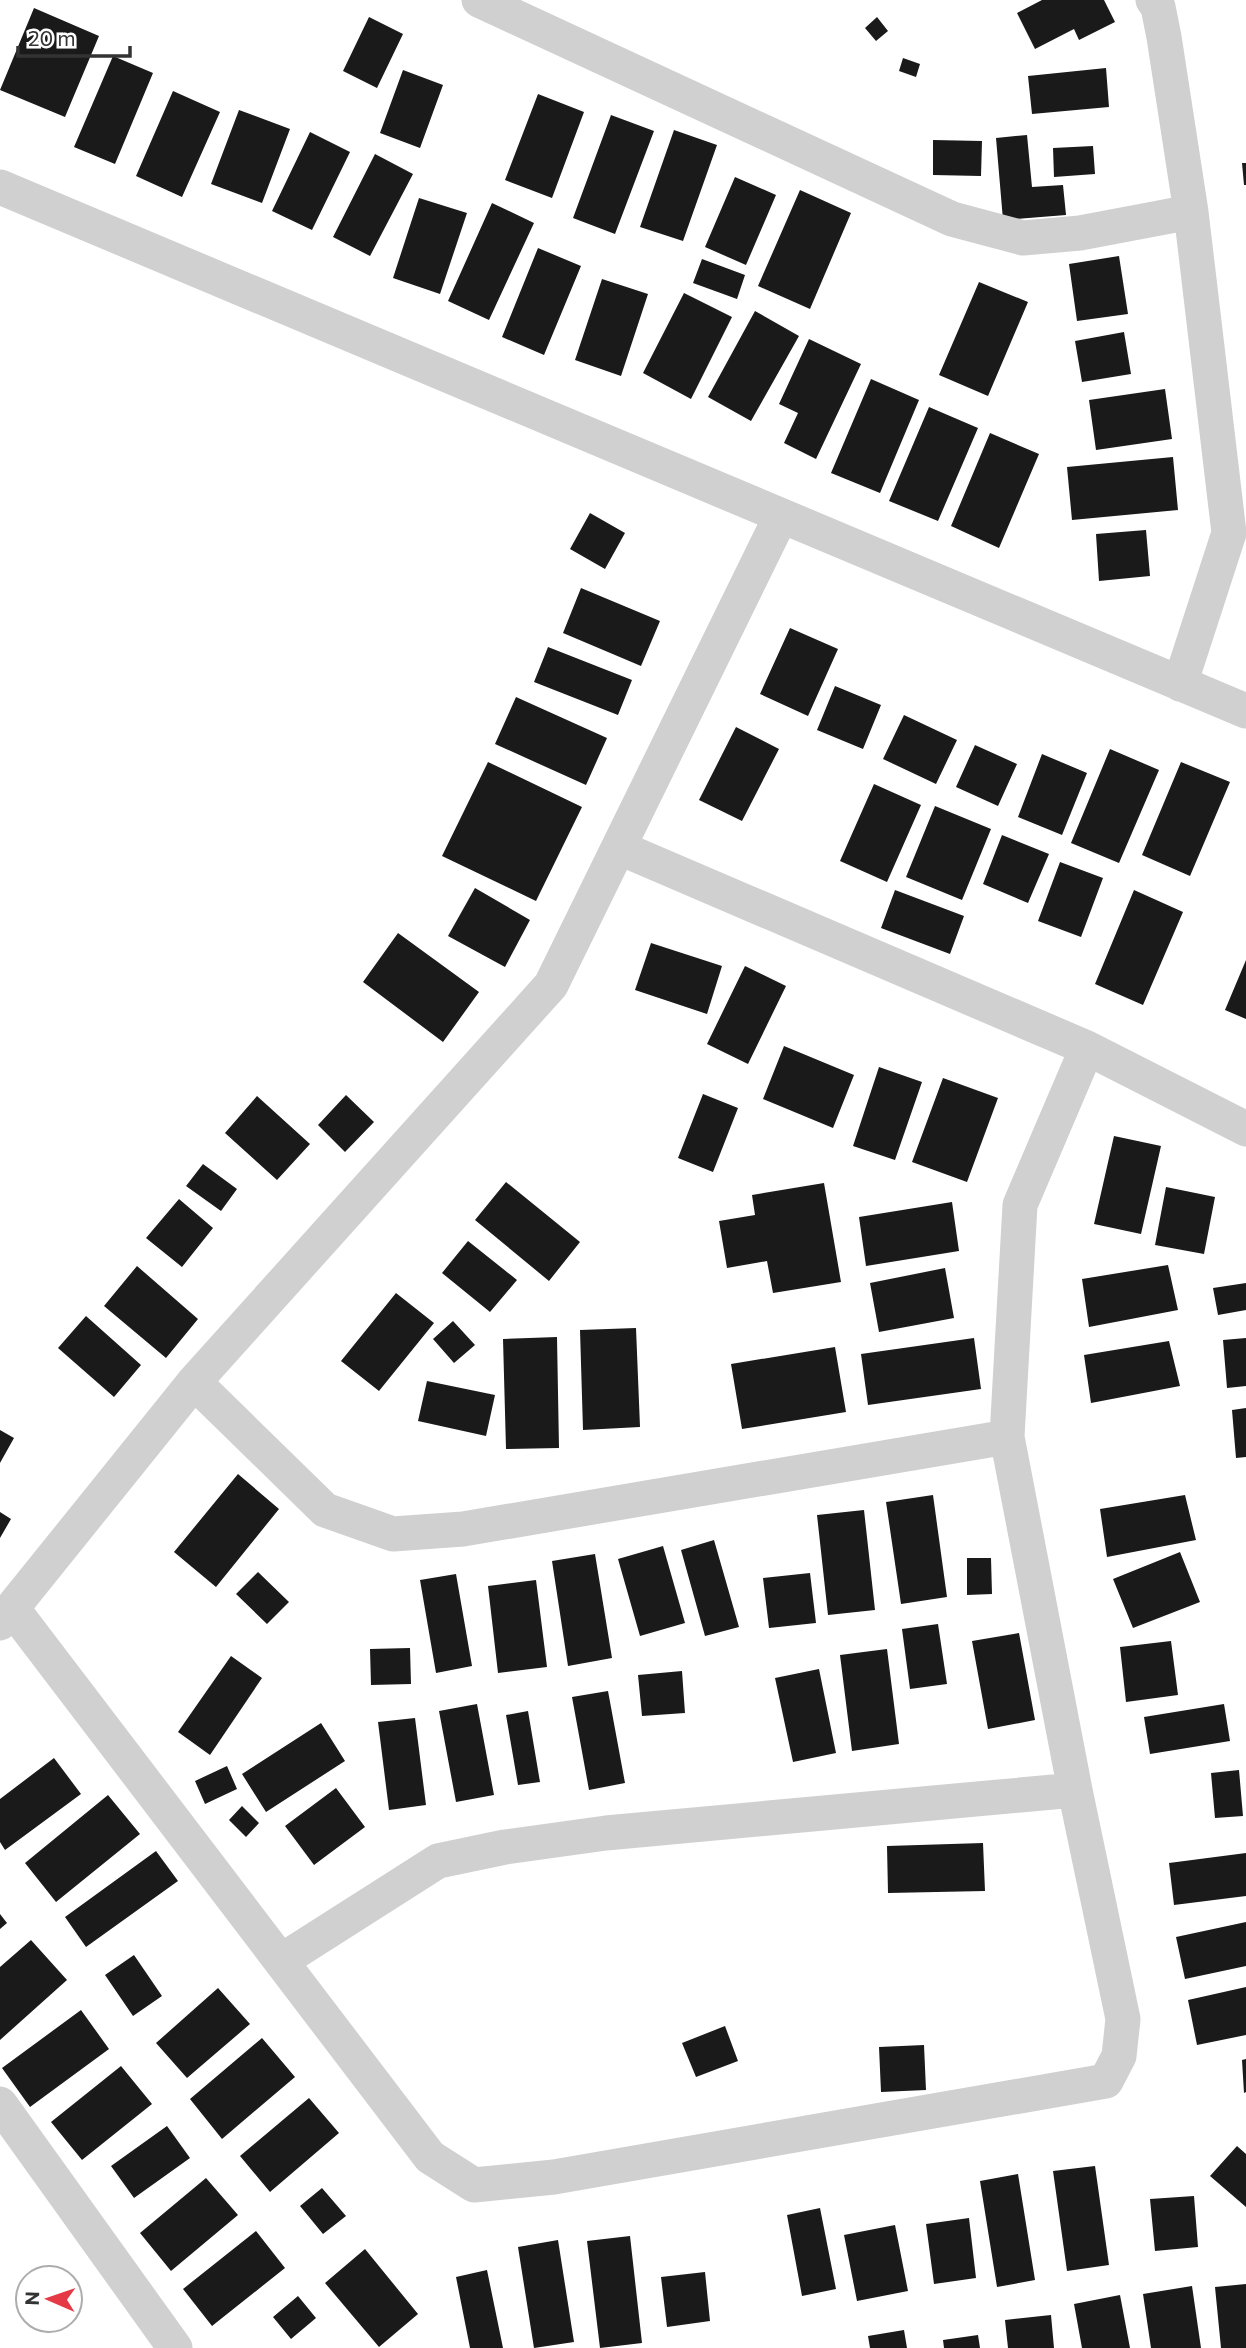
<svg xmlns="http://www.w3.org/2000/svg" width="1246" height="2348" viewBox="0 0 1246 2348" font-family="Commissioner,sans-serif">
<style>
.building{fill:#1a1a1a}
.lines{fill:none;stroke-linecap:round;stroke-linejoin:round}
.minor{stroke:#d0d0d0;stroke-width:35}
</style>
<rect width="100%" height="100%" fill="#fff"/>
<path class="building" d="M 1042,0 L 1104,0 L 1115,22 L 1079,40 L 1074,29 L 1035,49 L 1017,13 Z
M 34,8 L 99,36 L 65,117 L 0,90 Z
M 369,17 L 403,34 L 377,88 L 343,71 Z
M 877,17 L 888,31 L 876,41 L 865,28 Z
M 113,56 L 153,73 L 115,164 L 74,147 Z
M 903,58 L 920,64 L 916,77 L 899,71 Z
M 1106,68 L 1109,107 L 1032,114 L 1028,76 Z
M 403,70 L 443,85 L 420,148 L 380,133 Z
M 173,91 L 220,112 L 182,197 L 136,176 Z
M 538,94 L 584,112 L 552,198 L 505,180 Z
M 239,110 L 290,129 L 262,203 L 211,184 Z
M 611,115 L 654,131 L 615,234 L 573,218 Z
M 674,130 L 717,145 L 683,241 L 640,227 Z
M 310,132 L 350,152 L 312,230 L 272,211 Z
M 1027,135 L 1032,187 L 1063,185 L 1066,215 L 1003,220 L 996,138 Z
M 933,140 L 982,141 L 981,176 L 933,175 Z
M 1093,146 L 1095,174 L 1054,177 L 1053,148 Z
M 375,154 L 413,174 L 370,256 L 333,237 Z
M 1242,163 L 1246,163 L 1246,185 L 1244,185 Z
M 735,177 L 776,195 L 746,265 L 705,247 Z
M 800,190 L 851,213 L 810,309 L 758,286 Z
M 419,198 L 467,213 L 440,294 L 393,278 Z
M 492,203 L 534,223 L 489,320 L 448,301 Z
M 538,248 L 581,266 L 544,355 L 502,337 Z
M 1119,256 L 1128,314 L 1077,321 L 1069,264 Z
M 702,259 L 745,275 L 737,299 L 693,283 Z
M 602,279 L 648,294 L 621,376 L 575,360 Z
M 979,282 L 1028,302 L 988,396 L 939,375 Z
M 684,293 L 732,317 L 691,399 L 643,373 Z
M 755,311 L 799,336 L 751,421 L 708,397 Z
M 1124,332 L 1131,374 L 1082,382 L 1075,341 Z
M 809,339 L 861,364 L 816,459 L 784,443 L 798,413 L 779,404 Z
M 871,379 L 919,400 L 880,493 L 831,473 Z
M 1165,389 L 1172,439 L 1096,450 L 1089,400 Z
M 929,407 L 978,428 L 938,521 L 889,501 Z
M 990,433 L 1039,454 L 999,548 L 951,526 Z
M 1173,457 L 1178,510 L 1072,520 L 1067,467 Z
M 590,513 L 625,533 L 605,569 L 570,549 Z
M 1146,530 L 1150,576 L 1099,581 L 1096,534 Z
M 581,588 L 660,621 L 641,666 L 563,633 Z
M 790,628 L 838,649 L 808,716 L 760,694 Z
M 548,647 L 632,680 L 618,715 L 534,682 Z
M 835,686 L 881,705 L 863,749 L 817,730 Z
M 516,697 L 607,738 L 586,785 L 495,744 Z
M 904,715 L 957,740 L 936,784 L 883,759 Z
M 736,727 L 779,749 L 742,821 L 699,800 Z
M 975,745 L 1017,764 L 998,806 L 956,787 Z
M 1110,749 L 1159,770 L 1119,863 L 1071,843 Z
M 1042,754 L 1087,773 L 1062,835 L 1018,817 Z
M 488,762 L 582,807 L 536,901 L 442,856 Z
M 1181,762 L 1230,782 L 1190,876 L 1142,855 Z
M 874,784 L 921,805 L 887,882 L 840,861 Z
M 935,806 L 991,829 L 962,900 L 906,877 Z
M 1002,835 L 1049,854 L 1028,903 L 983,884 Z
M 1060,862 L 1103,878 L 1081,937 L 1038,921 Z
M 475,888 L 530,920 L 505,967 L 448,936 Z
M 895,890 L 964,916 L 950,954 L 881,928 Z
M 1134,890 L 1183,912 L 1143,1005 L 1095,984 Z
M 398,933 L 479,992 L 443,1042 L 363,982 Z
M 651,943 L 722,966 L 707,1014 L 635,990 Z
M 1246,960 L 1246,1019 L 1225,1010 Z
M 745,966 L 786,986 L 748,1064 L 707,1044 Z
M 784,1046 L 854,1075 L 833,1128 L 763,1099 Z
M 879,1067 L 922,1082 L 895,1160 L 853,1146 Z
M 943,1078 L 998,1098 L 967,1182 L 912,1162 Z
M 703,1094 L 738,1108 L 713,1172 L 678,1158 Z
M 346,1095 L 374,1122 L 345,1152 L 318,1125 Z
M 257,1096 L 310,1144 L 277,1180 L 225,1133 Z
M 1114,1136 L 1161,1146 L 1141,1234 L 1094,1224 Z
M 203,1164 L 237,1189 L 221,1211 L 186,1186 Z
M 506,1182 L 580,1242 L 549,1281 L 475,1220 Z
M 824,1183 L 841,1282 L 773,1293 L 767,1261 L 727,1268 L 719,1221 L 755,1215 L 752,1195 Z
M 1166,1187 L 1215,1197 L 1204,1254 L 1155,1245 Z
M 179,1199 L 213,1228 L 182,1267 L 146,1238 Z
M 952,1202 L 959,1251 L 866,1266 L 859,1217 Z
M 468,1241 L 517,1280 L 490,1312 L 442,1273 Z
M 1168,1265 L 1178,1310 L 1089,1327 L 1082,1279 Z
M 137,1266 L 198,1319 L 166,1358 L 104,1306 Z
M 945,1268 L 954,1318 L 879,1332 L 870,1283 Z
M 1246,1283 L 1246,1310 L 1218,1315 L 1213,1288 Z
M 396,1293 L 434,1323 L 379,1391 L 341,1361 Z
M 86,1316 L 141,1365 L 114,1397 L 58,1348 Z
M 453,1321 L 475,1345 L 454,1363 L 433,1339 Z
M 636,1328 L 640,1427 L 583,1430 L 580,1330 Z
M 557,1337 L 559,1448 L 506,1449 L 503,1339 Z
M 974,1338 L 981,1389 L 868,1405 L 861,1354 Z
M 1246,1338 L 1246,1386 L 1227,1388 L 1223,1340 Z
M 1169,1341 L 1180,1386 L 1091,1403 L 1084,1355 Z
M 835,1347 L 846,1412 L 742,1429 L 731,1364 Z
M 427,1381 L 495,1395 L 486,1436 L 418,1421 Z
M 1246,1408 L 1246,1457 L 1236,1458 L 1232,1410 Z
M 0,1430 L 14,1438 L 0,1463 Z
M 238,1474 L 279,1509 L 216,1587 L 174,1552 Z
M 933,1495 L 947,1597 L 901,1604 L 886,1502 Z
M 1185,1495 L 1196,1540 L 1107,1557 L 1100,1509 Z
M 864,1510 L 875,1610 L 828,1615 L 817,1515 Z
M 0,1512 L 11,1519 L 0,1538 Z
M 714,1540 L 739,1627 L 705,1636 L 681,1550 Z
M 663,1546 L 685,1623 L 640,1636 L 618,1559 Z
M 1180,1552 L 1200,1602 L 1133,1628 L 1113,1579 Z
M 595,1554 L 612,1658 L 568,1666 L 552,1561 Z
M 967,1558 L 991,1558 L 992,1594 L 967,1595 Z
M 258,1572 L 289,1602 L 267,1624 L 236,1594 Z
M 810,1573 L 816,1623 L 769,1628 L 763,1578 Z
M 456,1574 L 472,1666 L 436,1673 L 420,1580 Z
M 536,1580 L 547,1667 L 498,1673 L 488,1586 Z
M 938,1624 L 947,1684 L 910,1689 L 902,1629 Z
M 1019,1633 L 1035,1720 L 988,1729 L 972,1641 Z
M 1171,1641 L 1178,1695 L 1126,1702 L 1120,1647 Z
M 410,1648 L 411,1684 L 371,1685 L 370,1649 Z
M 887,1649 L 899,1744 L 852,1751 L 840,1655 Z
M 231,1656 L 262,1678 L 210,1755 L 178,1732 Z
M 819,1669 L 836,1753 L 793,1762 L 775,1678 Z
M 682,1671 L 685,1713 L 642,1716 L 638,1675 Z
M 608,1691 L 625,1783 L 589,1790 L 572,1697 Z
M 477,1704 L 494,1795 L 456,1802 L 439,1711 Z
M 1224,1704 L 1230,1741 L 1150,1754 L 1144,1717 Z
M 528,1711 L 540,1782 L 518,1785 L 506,1715 Z
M 415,1718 L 426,1805 L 389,1810 L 378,1722 Z
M 321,1723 L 345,1761 L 266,1812 L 242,1774 Z
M 54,1758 L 81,1794 L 5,1850 L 0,1842 L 0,1799 Z
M 227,1766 L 237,1789 L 205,1804 L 195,1781 Z
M 1239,1770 L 1243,1816 L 1215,1818 L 1211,1773 Z
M 336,1788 L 365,1827 L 314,1865 L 285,1826 Z
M 108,1795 L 140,1834 L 56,1902 L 25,1863 Z
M 242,1806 L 259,1823 L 246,1837 L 229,1820 Z
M 983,1843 L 985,1891 L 888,1893 L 887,1846 Z
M 156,1851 L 178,1881 L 86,1947 L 65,1917 Z
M 1246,1853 L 1246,1896 L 1174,1905 L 1169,1863 Z
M 0,1914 L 7,1923 L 0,1929 Z
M 1246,1922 L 1246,1966 L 1185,1979 L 1176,1937 Z
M 31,1940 L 67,1980 L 0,2040 L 0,1967 Z
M 134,1955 L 162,1996 L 133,2016 L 105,1975 Z
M 1246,1987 L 1246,2035 L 1197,2045 L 1188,2000 Z
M 218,1988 L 250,2024 L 187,2078 L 156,2043 Z
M 81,2010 L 109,2049 L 30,2107 L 2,2068 Z
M 725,2026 L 738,2061 L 696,2077 L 682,2043 Z
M 262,2038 L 295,2077 L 222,2139 L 190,2099 Z
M 924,2045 L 926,2090 L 881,2092 L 879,2047 Z
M 1246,2059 L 1246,2092 L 1244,2093 L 1242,2060 Z
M 121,2066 L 152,2104 L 82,2160 L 51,2122 Z
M 309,2098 L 339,2133 L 270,2192 L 240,2156 Z
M 167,2126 L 190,2158 L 134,2198 L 111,2166 Z
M 1237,2146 L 1246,2154 L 1246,2207 L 1210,2176 Z
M 1095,2166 L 1109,2265 L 1067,2271 L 1053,2171 Z
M 1018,2174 L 1035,2280 L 997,2287 L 980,2181 Z
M 206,2178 L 238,2215 L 171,2271 L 140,2233 Z
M 322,2188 L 346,2216 L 323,2234 L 300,2206 Z
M 1194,2196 L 1198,2247 L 1155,2251 L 1150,2199 Z
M 820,2208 L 836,2289 L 802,2296 L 787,2215 Z
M 969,2218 L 976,2278 L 934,2284 L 926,2224 Z
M 895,2225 L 908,2291 L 857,2301 L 844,2235 Z
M 256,2231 L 285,2268 L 212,2326 L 183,2289 Z
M 630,2236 L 642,2343 L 600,2348 L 587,2241 Z
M 558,2240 L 574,2342 L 534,2348 L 518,2247 Z
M 365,2249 L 418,2314 L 379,2347 L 325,2283 Z
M 487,2270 L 503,2348 L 470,2348 L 456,2277 Z
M 705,2272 L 710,2321 L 667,2327 L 661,2277 Z
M 1246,2284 L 1246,2348 L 1221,2348 L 1215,2287 Z
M 1192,2286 L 1201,2348 L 1151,2348 L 1143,2294 Z
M 1120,2295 L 1130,2348 L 1082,2348 L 1074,2304 Z
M 298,2296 L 316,2318 L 291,2339 L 273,2317 Z
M 1051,2315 L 1054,2348 L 1008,2348 L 1005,2320 Z
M 904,2330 L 907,2348 L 870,2348 L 868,2336 Z
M 978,2335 L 980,2348 L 944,2348 L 943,2340 Z"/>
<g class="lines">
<path class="minor" d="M 479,0 L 952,219 L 1023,238 L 1080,233 L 1191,212
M 1153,0 L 1158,7 L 1164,37 L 1191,212 L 1229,533 L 1180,684
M 0,187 L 1246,711
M 620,848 L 1087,1048 L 1246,1129
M 194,1382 L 325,1510 L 393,1534 L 463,1529 L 1007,1437
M 12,1608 L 430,2157 L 474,2185 L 554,2177 L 1106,2081 L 1119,2056 L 1123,2019 L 1075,1790 L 1007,1437 L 1020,1205 L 1087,1048
M 0,1623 L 194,1382 L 551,985 L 781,516
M 281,1961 L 438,1861 L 505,1847 L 606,1833 L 1075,1790
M 0,2104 L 175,2348"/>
</g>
<g transform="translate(49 2299) rotate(272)"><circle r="33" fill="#ffffff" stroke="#adadad" stroke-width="2"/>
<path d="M0-5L12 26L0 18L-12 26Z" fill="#e63946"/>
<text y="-10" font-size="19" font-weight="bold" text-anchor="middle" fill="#333333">N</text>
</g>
<path d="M18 46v10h112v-10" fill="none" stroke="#333333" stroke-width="3.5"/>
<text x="28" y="46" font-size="21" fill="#333333" stroke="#ffffff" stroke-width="5" paint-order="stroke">20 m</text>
</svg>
